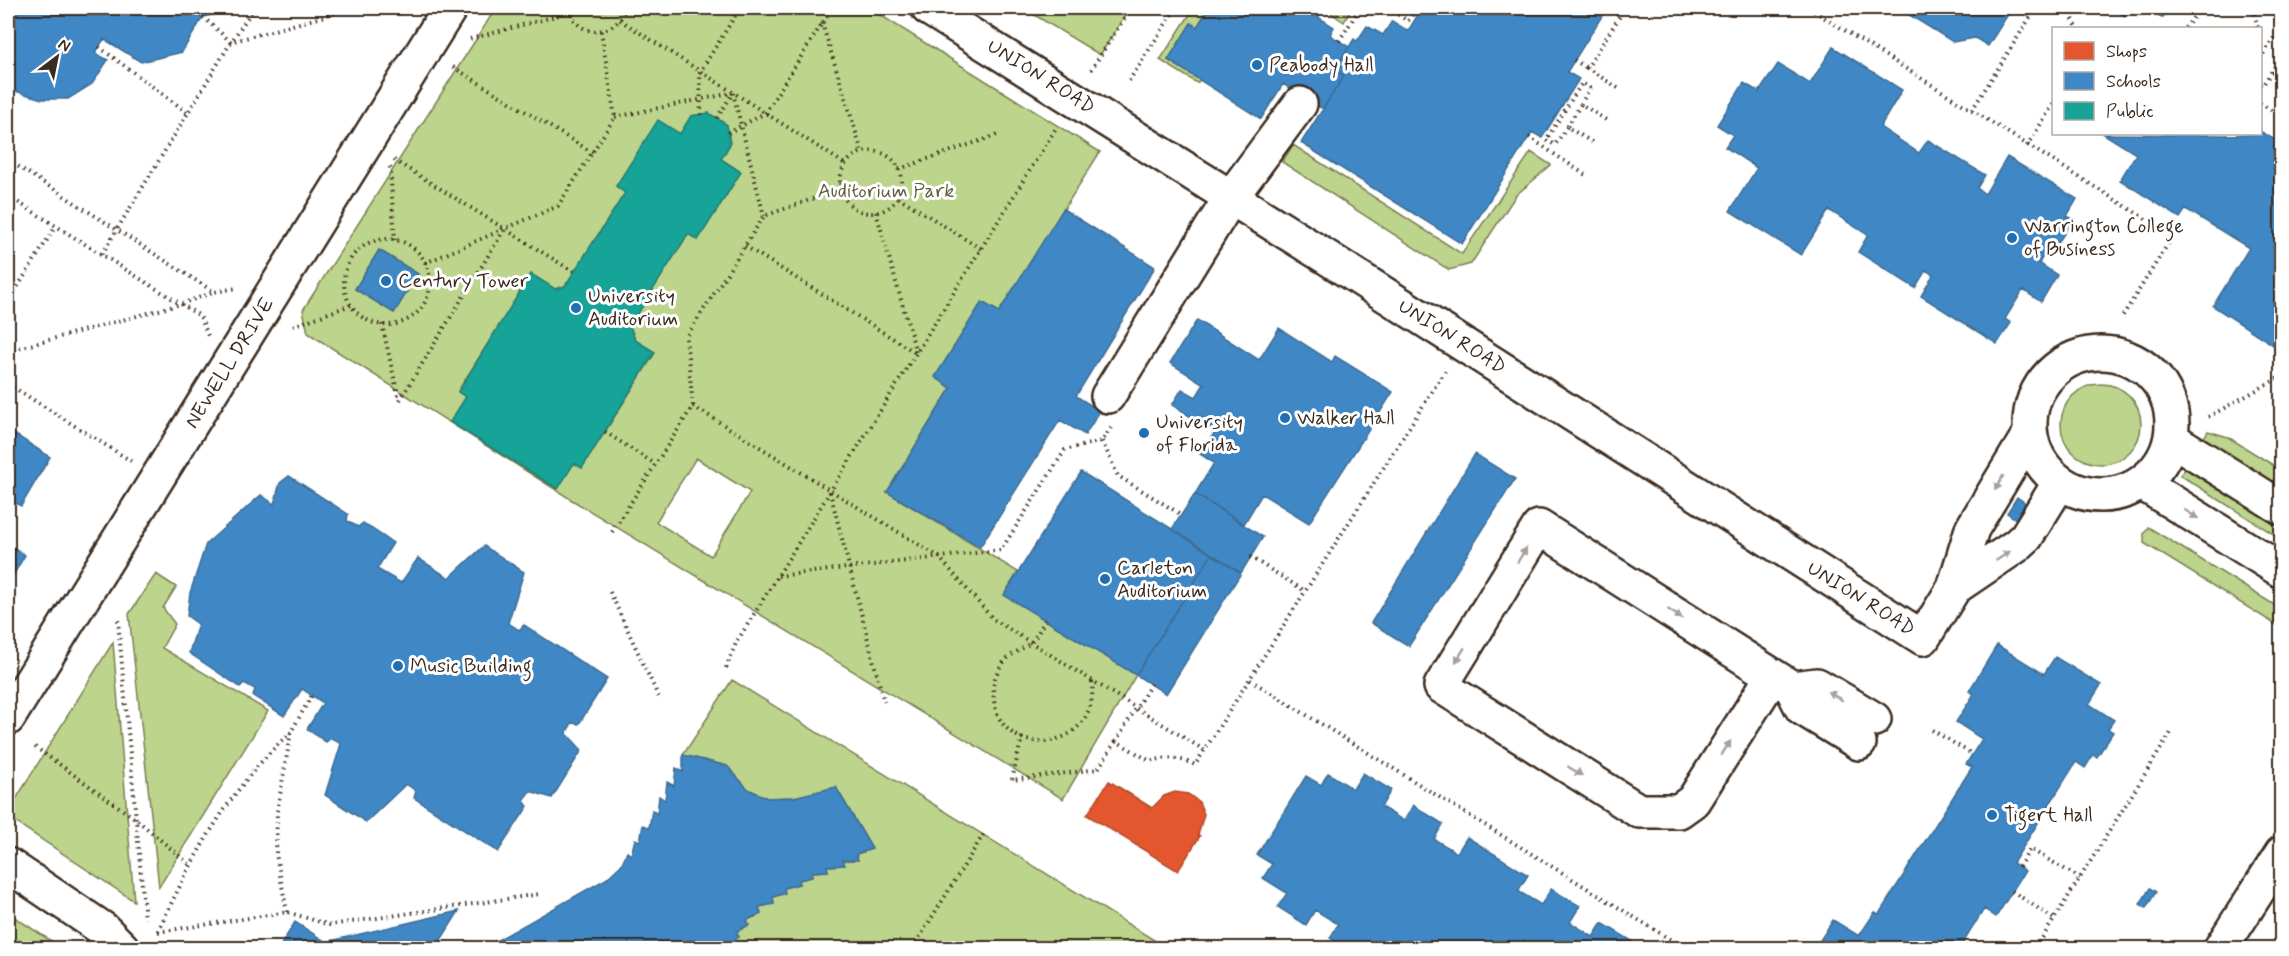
<svg xmlns="http://www.w3.org/2000/svg" width="2289" height="956" viewBox="0 0 2289 956" font-family="Mynerve,sans-serif">
<style>
.green{fill:#bcd48b;stroke:#7c7f54;stroke-width:1.5;fill-rule:evenodd}
.shops{fill:#e4572e;stroke:#b14a29;stroke-width:1.5}
.schools{fill:#3f88c5;stroke:#3e6c93;stroke-width:1.5}
.public{fill:#17a398;stroke:#227f73;stroke-width:1.5}
.lines{fill:none;stroke-linecap:round;stroke-linejoin:round}
.minor-casing{stroke:#3b2a1e;stroke-width:38}
.major-casing{stroke:#3b2a1e;stroke-width:38}
.path{stroke:#3b2a1e;stroke-width:4;stroke-dasharray:1.5 4.5;stroke-linecap:butt}
.minor{stroke:#fff;stroke-width:33}
.major{stroke:#fff;stroke-width:33}
.oneway{fill:#a79f9a}
.poi-dot{fill:#1f6fb2;stroke:#fff;stroke-width:2}
.labels{text-anchor:middle;dominant-baseline:central;stroke-width:6;stroke-linejoin:round;paint-order:stroke}
.poi-label{font-size:20px;fill:#3b2a1e;stroke:#fff;text-anchor:start}
.street-label{font-size:20px;fill:#3b2a1e;stroke:#fff}
.park-label{font-size:20px;fill:#625d3f;stroke:#fff}
</style>
<rect width="100%" height="100%" fill="#fff"/>
<filter id="ink" filterUnits="userSpaceOnUse"><feTurbulence type="fractalNoise" baseFrequency=".0167" numOctaves="2"/><feDisplacementMap in="SourceGraphic" scale="12" xChannelSelector="R" yChannelSelector="G"/><feConvolveMatrix kernelMatrix="1 2 1 2 8 2 1 2 1" color-interpolation-filters="sRGB"/></filter>
<g filter="url(#ink)">
<path class="green" d="M 496,8 L 869,8 L 1100,152 L 999,312 L 982,302 L 935,377 L 951,388 L 887,492 L 1018,572 L 1004,595 L 1136,675 L 1063,799 L 572,500 L 308,333 L 303,310 ZM 709,113 L 727,125 L 730,144 L 721,159 L 741,172 L 698,240 L 688,234 L 630,326 L 635,340 L 655,353 L 582,468 L 574,463 L 557,489 L 450,422 L 466,397 L 458,391 L 531,274 L 555,289 L 565,286 L 625,193 L 616,186 L 658,121 L 680,134 L 691,116 ZM 379,250 L 418,274 L 394,313 L 355,289 ZM 696,458 L 750,492 L 711,556 L 656,522 Z
M 1023,8 L 1130,8 L 1100,55 Z
M 1194,8 L 1209,8 L 1197,27 L 1191,23 L 1168,60 L 1200,80 L 1197,83 L 1160,60 Z
M 1334,8 L 1352,8 L 1344,22 L 1331,13 Z
M 1293,145 L 1462,254 L 1531,152 L 1551,165 L 1516,195 L 1471,264 L 1449,270 L 1282,162 Z
M2061 424a40 40 0 1 1 80 0a40 40 0 1 1-80 0Z
M 2208,431 L 2228,437 L 2281,470 L 2281,490 L 2202,441 Z
M 2186,468 L 2281,528 L 2281,539 L 2180,475 Z
M 2148,527 L 2281,609 L 2281,628 L 2144,543 L 2144,534 Z
M 156,574 L 176,587 L 163,608 L 175,624 L 162,648 L 268,711 L 159,887 L 129,614 Z
M 113,642 L 134,901 L 8,817 L 8,812 Z
M 732,680 L 1167,948 L 728,948 L 726,945 L 739,937 L 736,932 L 749,925 L 747,920 L 761,914 L 759,907 L 774,904 L 773,897 L 784,894 L 784,888 L 799,884 L 799,880 L 812,877 L 812,872 L 828,871 L 827,866 L 844,865 L 843,860 L 858,860 L 856,854 L 872,849 L 836,787 L 794,797 L 767,798 L 748,789 L 727,766 L 683,755 Z
M 8,913 L 62,948 L 8,948 Z"/>
<path class="shops" d="M 1109,781 L 1152,808 L 1164,796 L 1175,792 L 1188,794 L 1199,802 L 1204,814 L 1198,835 L 1200,836 L 1178,871 L 1087,815 Z"/>
<path class="schools" d="M 8,8 L 244,8 L 203,17 L 182,52 L 141,62 L 104,39 L 95,53 L 108,60 L 92,84 L 68,99 L 42,99 L 8,89 Z
M 1209,8 L 1324,8 L 1318,17 L 1334,27 L 1330,35 L 1349,47 L 1334,70 L 1344,76 L 1323,109 L 1283,84 L 1261,119 L 1168,60 L 1191,23 L 1197,27 Z
M 1422,8 L 1607,8 L 1567,72 L 1579,79 L 1542,138 L 1532,132 L 1462,244 L 1301,143 L 1344,76 L 1334,70 L 1354,39 L 1357,41 L 1367,26 L 1383,35 L 1392,21 L 1408,31 Z
M 1898,8 L 2012,8 L 1988,46 L 1975,38 L 1953,42 Z
M 2111,8 L 2130,8 L 2125,16 Z
M 2147,8 L 2169,8 L 2163,18 Z
M 1833,47 L 1902,90 L 1880,127 L 1919,153 L 1928,140 L 1985,175 L 1977,188 L 1985,194 L 2007,157 L 2077,199 L 2067,216 L 2073,219 L 2050,256 L 2045,253 L 2039,263 L 2057,275 L 2041,302 L 2023,290 L 2005,319 L 2011,323 L 1997,344 L 1921,296 L 1933,275 L 1926,270 L 1915,288 L 1858,252 L 1868,235 L 1829,210 L 1801,255 L 1730,211 L 1757,168 L 1725,147 L 1733,135 L 1717,125 L 1744,83 L 1759,92 L 1778,64 L 1810,84 Z
M 2282,130 L 2282,350 L 2281,350 L 2213,306 L 2249,248 L 2186,209 L 2180,218 L 2120,180 L 2136,154 L 2104,134 L 2224,135 L 2260,134 L 2260,131 L 2275,140 Z
M 1063,209 L 1155,267 L 1076,396 L 1100,411 L 1085,435 L 1060,420 L 980,547 L 887,492 L 951,388 L 935,377 L 982,302 L 999,312 Z
M 379,250 L 418,274 L 394,313 L 355,289 Z
M 1197,320 L 1259,360 L 1279,328 L 1332,362 L 1335,356 L 1393,392 L 1309,523 L 1262,494 L 1244,524 L 1195,494 L 1214,463 L 1200,454 L 1215,432 L 1172,405 L 1182,389 L 1196,397 L 1204,384 L 1170,363 Z
M 8,430 L 50,457 L 21,506 L 8,499 Z
M 1475,454 L 1515,479 L 1409,646 L 1371,623 Z
M 1081,472 L 1212,554 L 1136,675 L 1004,595 Z
M 289,476 L 348,514 L 347,521 L 358,527 L 363,523 L 393,543 L 377,569 L 401,583 L 418,558 L 449,578 L 484,546 L 524,572 L 508,623 L 519,630 L 524,625 L 607,679 L 579,724 L 572,723 L 566,733 L 582,750 L 552,798 L 530,791 L 523,800 L 528,806 L 498,852 L 414,798 L 416,791 L 406,784 L 366,822 L 325,795 L 341,744 L 331,738 L 326,742 L 307,729 L 323,703 L 302,689 L 284,716 L 253,696 L 255,689 L 244,683 L 240,687 L 189,653 L 198,624 L 187,616 L 190,593 L 206,544 L 261,495 L 274,504 L 280,483 Z
M 1195,494 L 1263,537 L 1241,573 L 1172,529 Z
M 2017,497 L 2033,508 L 2023,524 L 2007,513 Z
M 8,544 L 25,555 L 8,584 Z
M 1212,554 L 1241,573 L 1166,694 L 1136,675 Z
M 1997,645 L 2044,674 L 2055,657 L 2101,685 L 2089,704 L 2114,720 L 2108,729 L 2113,732 L 2097,757 L 2093,755 L 2085,768 L 2076,762 L 2013,863 L 2025,871 L 1996,917 L 1984,909 L 1960,948 L 1815,948 L 1833,920 L 1859,936 L 1875,912 L 1879,914 L 1972,767 L 1966,764 L 1982,739 L 1956,722 L 1974,694 L 1969,691 Z
M 683,755 L 727,766 L 748,789 L 767,798 L 794,797 L 836,787 L 872,849 L 856,854 L 858,860 L 843,860 L 845,865 L 827,866 L 828,871 L 812,872 L 812,877 L 799,880 L 799,884 L 784,888 L 785,893 L 773,897 L 774,904 L 759,907 L 761,914 L 747,920 L 749,925 L 736,932 L 739,937 L 726,945 L 728,948 L 495,948 L 494,942 L 606,879 L 621,865 L 627,852 L 631,855 L 635,839 L 640,841 L 643,825 L 649,828 L 652,810 L 657,814 L 659,796 L 665,800 L 667,782 L 674,786 L 676,768 L 683,772 Z
M 1328,773 L 1353,789 L 1363,773 L 1391,790 L 1381,807 L 1404,821 L 1413,805 L 1443,824 L 1434,839 L 1457,853 L 1467,837 L 1528,875 L 1518,891 L 1541,905 L 1551,889 L 1580,906 L 1570,922 L 1593,937 L 1602,923 L 1632,941 L 1628,948 L 1377,948 L 1368,943 L 1365,948 L 1347,948 L 1330,938 L 1338,924 L 1315,910 L 1306,925 L 1278,907 L 1287,893 L 1263,878 L 1272,864 L 1257,855 L 1306,776 L 1321,785 Z
M 2150,888 L 2156,892 L 2146,908 L 2140,904 Z
M 459,911 L 436,948 L 279,948 L 295,922 L 326,942 Z"/>
<path class="public" d="M 709,113 L 727,125 L 730,144 L 721,159 L 741,172 L 698,240 L 688,234 L 630,326 L 635,340 L 655,352 L 582,468 L 574,463 L 558,489 L 450,422 L 466,397 L 458,392 L 531,274 L 555,289 L 565,286 L 625,193 L 616,186 L 658,120 L 680,134 L 691,116 Z"/>
<g class="lines">
<g class="minor-casing">
<path id="minor" d="M 928,8 L 1323,255 L 1923,638 L 1954,588 L 1972,529 L 2030,433
M2030 424a71 71 0 1 1 142 0a71 71 0 1 1-142 0Z
M 1108,396 L 1231,197 L 1300,104
M 2172,439 L 2282,508
M 2142,483 L 2282,571
M 1954,588 L 2016,546 L 2026,537 L 2060,482
M 1772,677 L 1693,801 L 1679,811 L 1639,811 L 1441,686 L 1539,527 L 1792,688 L 1802,708 L 1859,743
M 1792,688 L 1817,685 L 1874,719
M 8,718 L 450,8
M 8,865 L 103,929 L 122,948"/>
</g>
<g class="major-casing">
<path id="major" d="M 2221,948 L 2282,853"/>
</g>
<path class="path" d="M 570,8 C 575,40 618,37 625,8
M 1388,8 L 1408,21 L 1417,8
M 1809,8 L 2173,236 L 2122,317
M 2068,8 L 2077,28
M 2253,8 L 2258,28
M 203,17 L 231,42 L 254,8
M 620,20 L 845,164
M 822,23 L 862,152
M 2185,28 L 2201,8
M 470,39 L 571,12
M 1339,41 L 1360,8
M 99,47 L 188,113
M 2260,59 L 2282,25
M 1574,60 L 1587,68
M 453,67 L 593,153
M 1091,70 L 1131,8
M 2272,73 L 2282,67
M 1129,81 L 1176,8
M 2260,85 L 2262,86 L 2282,56
M 1618,88 L 1587,68 L 1625,8
M 733,93 L 764,216
M 2260,103 L 2282,117
M 1972,110 L 2036,8
M 701,115 L 700,72 L 740,8
M 615,117 L 732,93
M 717,118 L 733,93
M 1567,127 L 1555,145 L 1546,140 L 1582,83 L 1590,88 L 1581,104
M 728,133 L 765,113 L 832,8
M 1529,137 L 1587,176
M 1592,142 L 1567,127 L 1581,104 L 1606,120
M 2027,146 L 2054,103
M840 182a31 31 0 1 1 62 0a31 31 0 1 1-62 0Z
M 8,160 L 214,292 L 237,288
M 394,160 L 574,272
M 390,167 L 395,240
M 899,169 L 1000,134
M 8,196 L 200,316 L 208,336
M 898,197 L 981,249
M 876,212 L 916,352
M344 282a43 43 0 1 1 86 0a43 43 0 1 1-86 0Z
M 745,246 L 916,353
M 102,254 L 231,42 L 354,8
M 425,263 L 558,206 L 615,117 L 601,31
M 8,302 L 56,226
M 382,324 L 399,400
M 293,326 L 351,305
M 8,351 L 181,304 L 214,292
M 8,384 L 131,461
M 400,400 L 504,230
M 693,406 L 939,557 L 993,619 L 1204,750
M 2208,417 L 2282,376
M 605,432 L 655,464
M 1102,441 L 1118,476 L 1182,515
M 830,492 L 884,702
M 612,532 L 693,406 L 686,337 L 764,216 L 841,189
M 1250,557 L 1305,591
M 778,576 L 1001,550 L 1065,450 L 1102,441 L 1111,428
M 610,592 L 659,698
M 118,620 L 145,919
M 1045,620 C 1041,627 1036,638 1030,643 C 1016,654 1006,654 997,673 C 993,681 993,691 994,700 C 1001,763 1100,753 1092,681
M 726,668 L 736,643 L 751,619 L 1056,128
M 1250,680 L 1684,948
M 1151,684 L 1116,741 L 1150,761 C 1167,757 1179,757 1195,765 L 1445,371
M 1932,730 L 1972,754
M 1022,737 L 1012,780 L 1098,769 L 1116,741
M 35,747 L 137,820 L 189,864
M 2019,867 L 2030,849 L 2080,878
M 2012,891 L 2054,919
M 287,912 L 276,854 L 277,812 L 291,732 L 312,695
M 158,931 C 193,857 230,787 291,732
M 158,932 L 287,912 L 330,925 L 540,894
M 913,948 L 985,832
M 2036,948 L 2172,731"/>
<use href="#minor" class="minor"/>
<use href="#major" class="major"/>
</g>
<defs><path id="oneway-solid" d="M-6-.8H1V-3.2L6.5 0L1 3.2V.8H-6Z" transform="scale(1.5)"/></defs>
<g class="oneway">
<use href="#oneway-solid" transform="translate(1999 483) rotate(120)"/>
<use href="#oneway-solid" transform="translate(2191 514) rotate(32)"/>
<use href="#oneway-solid" transform="translate(1522 555) rotate(-58)"/>
<use href="#oneway-solid" transform="translate(2003 556) rotate(-34)"/>
<use href="#oneway-solid" transform="translate(1675 614) rotate(33)"/>
<use href="#oneway-solid" transform="translate(1460 655) rotate(122)"/>
<use href="#oneway-solid" transform="translate(1835 696) rotate(-149)"/>
<use href="#oneway-solid" transform="translate(1726 748) rotate(-57)"/>
<use href="#oneway-solid" transform="translate(1575 771) rotate(32)"/>
</g>
</g>
<g class="poi-dot">
<circle cx="1257" cy="65" r="6"/>
<circle cx="2012" cy="238" r="6"/>
<circle cx="386" cy="281" r="6"/>
<circle cx="576" cy="308" r="6"/>
<circle cx="1285" cy="418" r="6"/>
<circle cx="1144" cy="433" r="6"/>
<circle cx="1105" cy="579" r="6"/>
<circle cx="398" cy="666" r="6"/>
<circle cx="1992" cy="815" r="6"/>
</g>
<g class="labels">
<g class="poi-label">
<text x="1269" y="65">Peabody Hall</text>
<text x="2024" y="226">Warrington College<tspan x="2024" dy="23">of Business</tspan></text>
<text x="398" y="281">Century Tower</text>
<text x="588" y="296">University<tspan x="588" dy="23">Auditorium</tspan></text>
<text x="1297" y="418">Walker Hall</text>
<text x="1156" y="422">University<tspan x="1156" dy="23">of Florida</tspan></text>
<text x="1117" y="568">Carleton<tspan x="1117" dy="23">Auditorium</tspan></text>
<text x="410" y="666">Music Building</text>
<text x="2004" y="815">Tigert Hall</text>
</g>
<g class="street-label">
<text transform="translate(1041 77) rotate(32)">UNION ROAD</text>
<text transform="translate(1452 337) rotate(32)">UNION ROAD</text>
<text transform="translate(230 363) rotate(-58)">NEWELL DRIVE</text>
<text transform="translate(1861 599) rotate(32)">UNION ROAD</text>
</g>
<g class="park-label">
<text x="886" y="191">Auditorium Park</text>
</g>
</g>
<rect width="2289" height="956" fill="none" stroke="#fff" stroke-width="30"/>
<rect x="15" y="15" width="2259" height="926" fill="none" stroke="#3b2a1e" stroke-width="2" filter="url(#ink)"/>
<rect x="2052" y="27" width="210" height="108" fill="#ffffff" stroke="#b1aaa5" stroke-width="1.5"/>
<rect x="2064" y="42" width="30" height="18" fill="#e4572e" stroke="#b1aaa5" stroke-width="1.5"/>
<text x="2106" y="57" font-size="18" fill="#3b2a1e">Shops</text>
<rect x="2064" y="72" width="30" height="18" fill="#3f88c5" stroke="#b1aaa5" stroke-width="1.5"/>
<text x="2106" y="87" font-size="18" fill="#3b2a1e">Schools</text>
<rect x="2064" y="102" width="30" height="18" fill="#17a398" stroke="#b1aaa5" stroke-width="1.5"/>
<text x="2106" y="117" font-size="18" fill="#3b2a1e">Public</text>
<g transform="translate(57 57) rotate(32)" stroke="#ffffff" stroke-width="4.5" paint-order="stroke">
<path d="M0-4.5L10 22L0 15L-10 22Z" fill="#3b2a1e"/>
<text y="-9" font-size="16" font-weight="bold" text-anchor="middle" fill="#3b2a1e">N</text>
</g>
</svg>
